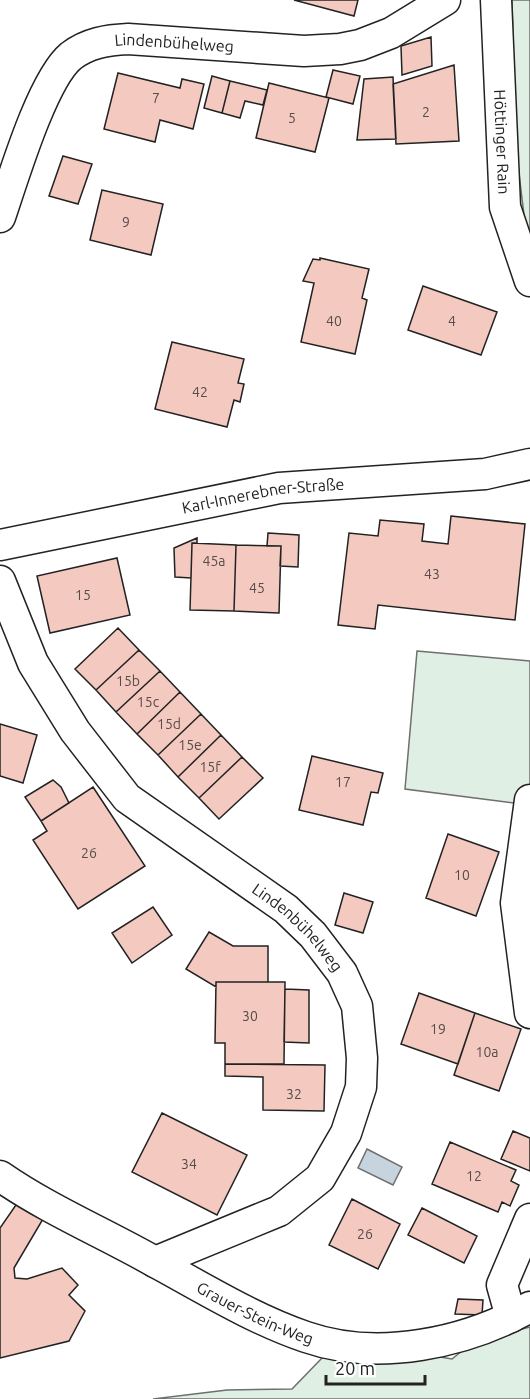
<svg xmlns="http://www.w3.org/2000/svg" width="530" height="1399" viewBox="0 0 530 1399" font-family="Ubuntu,sans-serif">
<style>
.green{fill:#e0efe3;stroke:#6f6f6f;stroke-width:1.5}
.water{fill:#c7d3dd;stroke:#6f6f6f;stroke-width:1.5}
.building{fill:#f3c9c0;stroke:#222;stroke-width:1.5}
.lines{fill:none;stroke-linecap:round;stroke-linejoin:round}
.minor-casing{stroke:#222;stroke-width:33}
.minor{stroke:#fff;stroke-width:30}
.labels{text-anchor:middle;dominant-baseline:central;stroke-width:4.5;stroke-linejoin:round;paint-order:stroke}
.number-label{font-size:14px;fill:#564c4a}
.street-label{font-size:16px;fill:#222;stroke:#fff}
</style>
<rect width="100%" height="100%" fill="#fff"/>
<path class="green" d="M 512,0 L 530,0 L 530,238 L 525,223 L 516,149 Z
M 417,651 L 530,661 L 530,805 L 405,789 Z
M 530,1327 L 530,1399 L 153,1399 L 227,1390 L 292,1389 L 323,1357 L 422,1354 L 452,1359 L 473,1342 Z"/>
<path class="water" d="M 367,1149 L 402,1167 L 393,1185 L 358,1168 Z"/>
<path class="building" d="M 294,0 L 358,0 L 354,16 Z
M 431,37 L 432,66 L 402,75 L 401,46 Z
M 454,65 L 459,141 L 396,144 L 393,84 Z
M 333,70 L 360,76 L 353,104 L 326,97 Z
M 118,73 L 180,88 L 182,79 L 204,84 L 193,129 L 160,120 L 155,142 L 104,129 Z
M 212,76 L 230,81 L 222,113 L 204,108 Z
M 393,77 L 396,139 L 357,140 L 364,79 Z
M 230,81 L 267,90 L 263,105 L 245,101 L 240,118 L 222,113 Z
M 269,83 L 329,98 L 315,152 L 256,138 Z
M 63,156 L 92,164 L 78,204 L 49,196 Z
M 102,190 L 163,204 L 151,255 L 90,240 Z
M 320,258 L 369,269 L 362,298 L 367,300 L 355,354 L 301,342 L 314,283 L 303,281 L 313,259 L 320,260 Z
M 423,286 L 497,312 L 481,355 L 408,330 Z
M 172,342 L 244,359 L 238,383 L 244,384 L 240,402 L 234,400 L 227,427 L 155,409 Z
M 451,516 L 525,524 L 515,620 L 378,605 L 375,629 L 338,625 L 349,533 L 378,536 L 380,520 L 424,524 L 422,541 L 448,544 Z
M 268,533 L 299,535 L 298,567 L 280,566 L 281,546 L 267,546 Z
M 197,538 L 197,543 L 192,543 L 191,578 L 175,577 L 174,548 Z
M 192,543 L 236,545 L 234,611 L 190,610 Z
M 236,545 L 281,546 L 279,613 L 234,611 Z
M 117,558 L 130,615 L 50,633 L 37,576 Z
M 118,628 L 139,650 L 96,690 L 75,669 Z
M 139,650 L 160,671 L 116,712 L 96,690 Z
M 160,671 L 180,692 L 137,734 L 116,712 Z
M 180,692 L 201,714 L 158,755 L 137,734 Z
M 201,714 L 221,735 L 178,777 L 158,755 Z
M 0,724 L 37,735 L 23,783 L 0,776 Z
M 221,735 L 242,757 L 199,798 L 178,777 Z
M 312,756 L 383,773 L 378,793 L 371,792 L 363,825 L 299,810 Z
M 242,757 L 263,778 L 219,819 L 199,798 Z
M 53,780 L 61,787 L 69,803 L 41,821 L 25,797 Z
M 93,787 L 145,866 L 78,909 L 33,840 L 47,831 L 41,821 Z
M 448,834 L 499,852 L 476,916 L 426,898 Z
M 344,893 L 373,902 L 363,933 L 335,925 Z
M 153,907 L 172,935 L 132,963 L 112,933 Z
M 209,932 L 233,946 L 268,946 L 268,982 L 216,982 L 216,987 L 186,969 Z
M 216,982 L 285,982 L 284,1064 L 225,1064 L 225,1043 L 215,1043 Z
M 285,989 L 309,990 L 309,1043 L 284,1042 Z
M 419,993 L 475,1013 L 458,1064 L 401,1044 Z
M 475,1013 L 521,1029 L 499,1091 L 454,1075 Z
M 225,1064 L 325,1065 L 324,1111 L 263,1110 L 263,1077 L 225,1076 Z
M 162,1113 L 247,1155 L 217,1215 L 132,1172 Z
M 513,1131 L 530,1138 L 530,1171 L 501,1159 Z
M 450,1142 L 516,1170 L 511,1181 L 519,1185 L 510,1206 L 502,1202 L 498,1212 L 432,1184 Z
M 352,1199 L 400,1224 L 378,1269 L 329,1245 Z
M 18,1202 L 43,1219 L 14,1268 L 15,1278 L 27,1279 L 62,1268 L 78,1285 L 69,1295 L 85,1311 L 69,1341 L 0,1358 L 0,1228 Z
M 422,1208 L 477,1236 L 464,1263 L 408,1235 Z
M 458,1299 L 483,1300 L 482,1315 L 455,1314 Z"/>
<g class="lines">
<g class="minor-casing">
<g id="minor">
<path id="s1" d="M 496,0 L 505,207 L 530,281"/>
<path id="s2" d="M 0,217 C 13,179 42,80 71,56 C 88,43 107,40 128,39 L 304,51 L 340,49 L 360,45 L 391,33 L 445,0"/>
<path id="s3" d="M 0,545 L 279,488 L 485,474 L 530,464"/>
<path id="s4" d="M 0,581 L 33,663 L 75,731 L 127,798 L 286,909 L 313,935 L 342,973 L 357,1006 L 362,1058 L 361,1087 L 346,1133 L 320,1178 L 279,1211 L 155,1262"/>
<path d="M 530,800 L 516,903 L 530,1013"/>
<path id="s5" d="M 0,1176 C 49,1210 104,1233 155,1262 C 205,1289 253,1319 306,1337 C 378,1362 466,1343 530,1307"/>
<path d="M 511,1317 L 502,1285 L 530,1219"/>
</g>
</g>
<use href="#minor" class="minor"/>
</g>
<g class="labels">
<g class="number-label">
<text x="156" y="98">7</text>
<text x="426" y="112">2</text>
<text x="292" y="118">5</text>
<text x="126" y="222">9</text>
<text x="334" y="321">40</text>
<text x="452" y="321">4</text>
<text x="200" y="392">42</text>
<text x="214" y="561">45a</text>
<text x="432" y="574">43</text>
<text x="257" y="588">45</text>
<text x="83" y="595">15</text>
<text x="128" y="681">15b</text>
<text x="148" y="702">15c</text>
<text x="169" y="724">15d</text>
<text x="190" y="745">15e</text>
<text x="210" y="767">15f</text>
<text x="343" y="782">17</text>
<text x="89" y="853">26</text>
<text x="462" y="875">10</text>
<text x="250" y="1016">30</text>
<text x="438" y="1029">19</text>
<text x="487" y="1052">10a</text>
<text x="294" y="1094">32</text>
<text x="189" y="1164">34</text>
<text x="474" y="1176">12</text>
<text x="365" y="1234">26</text>
</g>
<g class="street-label">
<text stroke="none"><textPath href="#s2" startOffset="284">Lindenbühelweg</textPath></text>
<text stroke="none"><textPath href="#s1" startOffset="142">Höttinger Rain</textPath></text>
<text stroke="none"><textPath href="#s3" startOffset="268">Karl-Innerebner-Straße</textPath></text>
<text stroke="none"><textPath href="#s4" startOffset="468">Lindenbühelweg</textPath></text>
<text stroke="none"><textPath href="#s5" startOffset="290">Grauer-Stein-Weg</textPath></text>
</g>
</g>
<path d="M326 1375v9h99v-9" fill="none" stroke="#222222" stroke-width="3"/>
<text x="335" y="1375" font-size="18" fill="#222222" stroke="#ffffff" stroke-width="4.5" paint-order="stroke">20 m</text>
</svg>
